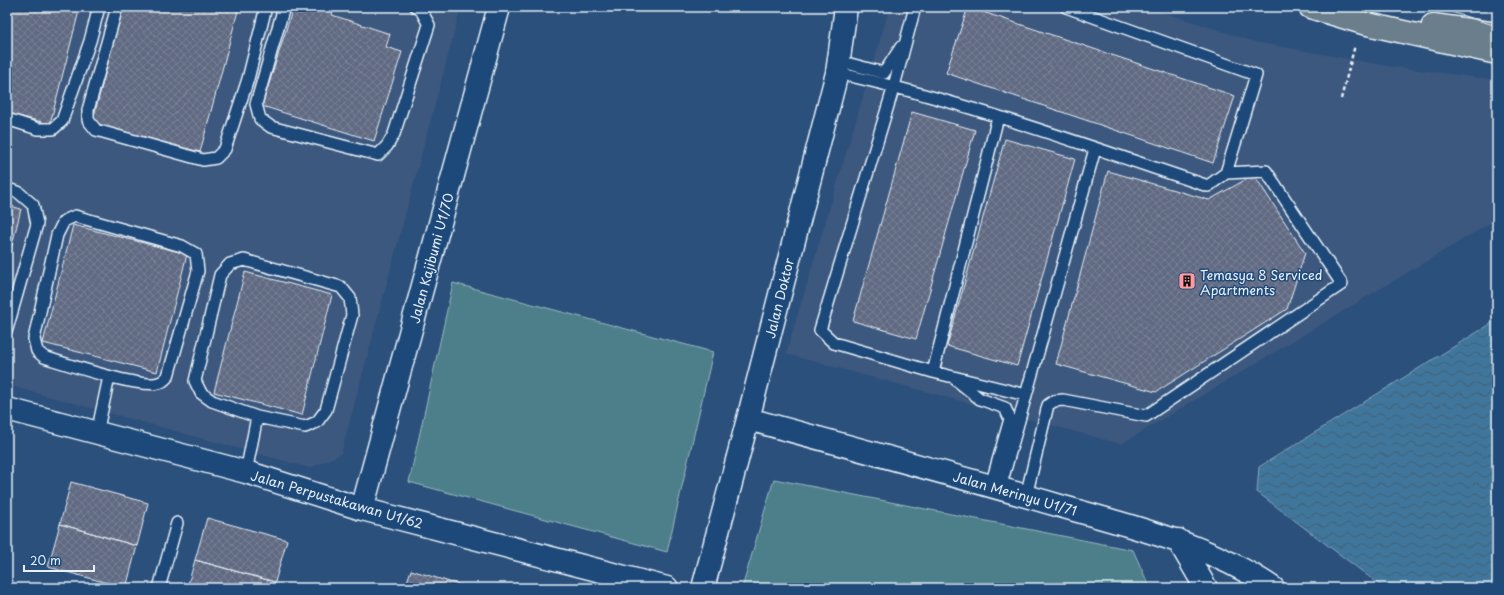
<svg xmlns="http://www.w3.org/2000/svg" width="1504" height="595" viewBox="0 0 1504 595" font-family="'Playpen Sans',sans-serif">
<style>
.built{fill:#3c587e}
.grass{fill:#4d7f8a;stroke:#9ab8c1}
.water{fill:url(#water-waves);stroke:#83a7c1}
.building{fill:url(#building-cross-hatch);stroke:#e8f1f8}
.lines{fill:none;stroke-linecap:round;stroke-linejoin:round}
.lane-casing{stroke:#e8f1f8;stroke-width:14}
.street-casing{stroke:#e8f1f8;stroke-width:25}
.primary-casing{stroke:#e8f1f8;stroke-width:25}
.path{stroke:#e8f1f8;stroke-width:2.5;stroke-dasharray:4 3;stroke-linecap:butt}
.lane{stroke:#1f4a7a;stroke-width:11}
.street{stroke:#1f4a7a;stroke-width:22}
.primary{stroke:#6b7e8b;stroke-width:22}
.tram{stroke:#e8f1f8;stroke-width:1}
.labels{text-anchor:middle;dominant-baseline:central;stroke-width:3;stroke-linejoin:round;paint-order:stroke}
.street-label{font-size:13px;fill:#e8f1f8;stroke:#1f4a7a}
.poi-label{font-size:13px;fill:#e8f1f8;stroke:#1f4a7a;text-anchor:start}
</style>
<defs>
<pattern id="water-waves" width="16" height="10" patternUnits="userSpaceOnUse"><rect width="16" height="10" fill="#40769c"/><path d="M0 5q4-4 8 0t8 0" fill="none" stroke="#435f73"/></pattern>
<pattern id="building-cross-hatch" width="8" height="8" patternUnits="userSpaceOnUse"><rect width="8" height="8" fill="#616a82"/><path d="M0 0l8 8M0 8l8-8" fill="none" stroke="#788094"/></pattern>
</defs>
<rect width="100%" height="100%" fill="#2c507c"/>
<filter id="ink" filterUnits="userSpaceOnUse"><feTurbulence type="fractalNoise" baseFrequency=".025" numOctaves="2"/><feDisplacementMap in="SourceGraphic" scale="8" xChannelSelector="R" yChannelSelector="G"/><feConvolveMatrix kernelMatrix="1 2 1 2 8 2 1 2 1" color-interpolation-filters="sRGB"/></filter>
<g filter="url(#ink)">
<path class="built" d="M 7,7 L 461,7 L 341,454 L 310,468 L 7,385 Z
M 890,7 L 1147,7 L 1255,42 L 1387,66 L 1497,80 L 1497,219 L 1121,444 L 786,354 Z"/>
<path class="grass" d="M 453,283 L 713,352 L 667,552 L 409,482 Z
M 774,479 L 1133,550 L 1150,588 L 742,588 Z"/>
<path class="water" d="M 1497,320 L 1497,585 L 1495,588 L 1384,588 L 1257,492 L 1259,467 Z"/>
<path class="building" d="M 7,7 L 80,7 L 50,124 L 7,113 Z
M 123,7 L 239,7 L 200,152 L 92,123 Z
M 303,7 L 335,7 L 332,15 L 390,34 L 386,47 L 402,52 L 374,141 L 262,106 L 292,11 L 301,14 Z
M 968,7 L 1235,96 L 1213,163 L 946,73 Z
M 912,112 L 975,130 L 916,339 L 853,321 Z
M 1005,139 L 1075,159 L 1017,366 L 947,346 Z
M 1108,171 L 1209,200 L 1254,175 L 1305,253 L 1287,309 L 1156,392 L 1056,364 Z
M 7,205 L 21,209 L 7,265 Z
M 73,225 L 187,254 L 157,372 L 43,343 Z
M 245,272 L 332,295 L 302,415 L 214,392 Z
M 71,482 L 148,503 L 137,546 L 60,524 Z
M 207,518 L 287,540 L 275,582 L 195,560 Z
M 60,524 L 137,546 L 126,588 L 48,567 Z
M 195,560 L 275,582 L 274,588 L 187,588 Z
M 411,570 L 469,588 L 405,588 Z"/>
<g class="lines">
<g class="lane-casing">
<path id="lane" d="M 117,7 L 88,110 L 88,120 L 96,130 L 203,160 L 216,158 L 225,149 L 248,79 L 266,7
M 284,7 L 256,104 L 260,119 L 271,127 L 378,155 L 387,146 L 394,134 L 429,25 L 421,10 L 416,7
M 915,7 L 894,86 L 820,330 L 834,343 L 933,372 L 1026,395
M 1066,7 L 1256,75 L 1226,173
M 839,61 L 884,73 L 901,47
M 837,73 C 963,101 1085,145 1208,186 L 1226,173 L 1266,171 L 1342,284 L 1146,416 L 1063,400 L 1054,401 L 1048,405 L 1026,496
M 7,119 L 38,129 L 53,129 L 62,121 L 90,41 L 99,7
M 7,189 L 18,192 L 33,205 L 37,224 L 7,329
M 75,216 L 182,246 L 196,254 L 198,271 L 168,376 C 166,378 164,381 161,382 C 146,391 64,363 44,357 L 37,351 L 34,339 L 57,235 L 64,221 Z
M 244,260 L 341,287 L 350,298 L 352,315 L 326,410 L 317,422 L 305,427 L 257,417 L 212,401 L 201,393 L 195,381 L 220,275 L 230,264 Z
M 933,372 L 998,117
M 955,379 L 980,399 L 1005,408 L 1010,419 L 991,485
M 97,433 L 109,377
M 246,472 L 257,417
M 1000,488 L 1095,149
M 159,588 L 177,523"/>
</g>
<g class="street-casing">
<path id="street" d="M 7,409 L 246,472 L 362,509 L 667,588
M 748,419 C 851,447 954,475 1057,505 C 1132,527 1207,543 1273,588
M 362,509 L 499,7
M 1178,540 L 1206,588
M 703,588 L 748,419 L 837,73 L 846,7"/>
</g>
<g class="primary-casing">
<path id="primary" d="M 1310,7 L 1363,23 L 1497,53
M 1433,25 L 1497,34"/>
</g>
<path class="path" d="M 1341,99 L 1355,45"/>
<use href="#lane" class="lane"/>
<use href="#street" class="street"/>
<use href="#primary" class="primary"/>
<path class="tram" d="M 1435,7 L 1497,26
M 1482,7 L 1497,12"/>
</g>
</g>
<defs>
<g id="building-square" transform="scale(0.9)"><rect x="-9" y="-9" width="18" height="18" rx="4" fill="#ff9aa2" stroke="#1f4a7a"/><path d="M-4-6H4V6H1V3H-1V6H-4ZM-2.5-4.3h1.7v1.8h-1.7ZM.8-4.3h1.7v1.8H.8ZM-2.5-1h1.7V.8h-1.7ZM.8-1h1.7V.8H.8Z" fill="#111"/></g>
</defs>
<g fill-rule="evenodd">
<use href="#building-square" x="1187" y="281"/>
</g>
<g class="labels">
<g class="street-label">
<text transform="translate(431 258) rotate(-75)">Jalan Kajibumi U1/70</text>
<text transform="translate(779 298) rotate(-76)">Jalan Doktor</text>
<text transform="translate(1015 493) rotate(16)">Jalan Merinyu U1/71</text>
<text transform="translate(337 499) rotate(16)">Jalan Perpustakawan U1/62</text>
</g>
<g class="poi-label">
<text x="1200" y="274">Temasya 8 Serviced<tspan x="1200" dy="15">Apartments</tspan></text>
</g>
</g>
<rect width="1504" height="595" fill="none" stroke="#1f4a7a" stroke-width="24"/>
<rect x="12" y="12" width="1480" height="571" fill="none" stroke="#e8f1f8" stroke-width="1.5" filter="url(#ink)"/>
<path d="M24 565v6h70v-6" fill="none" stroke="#e8f1f8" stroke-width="2"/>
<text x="30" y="565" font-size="12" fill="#e8f1f8" stroke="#1f4a7a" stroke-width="3" paint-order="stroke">20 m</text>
</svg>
